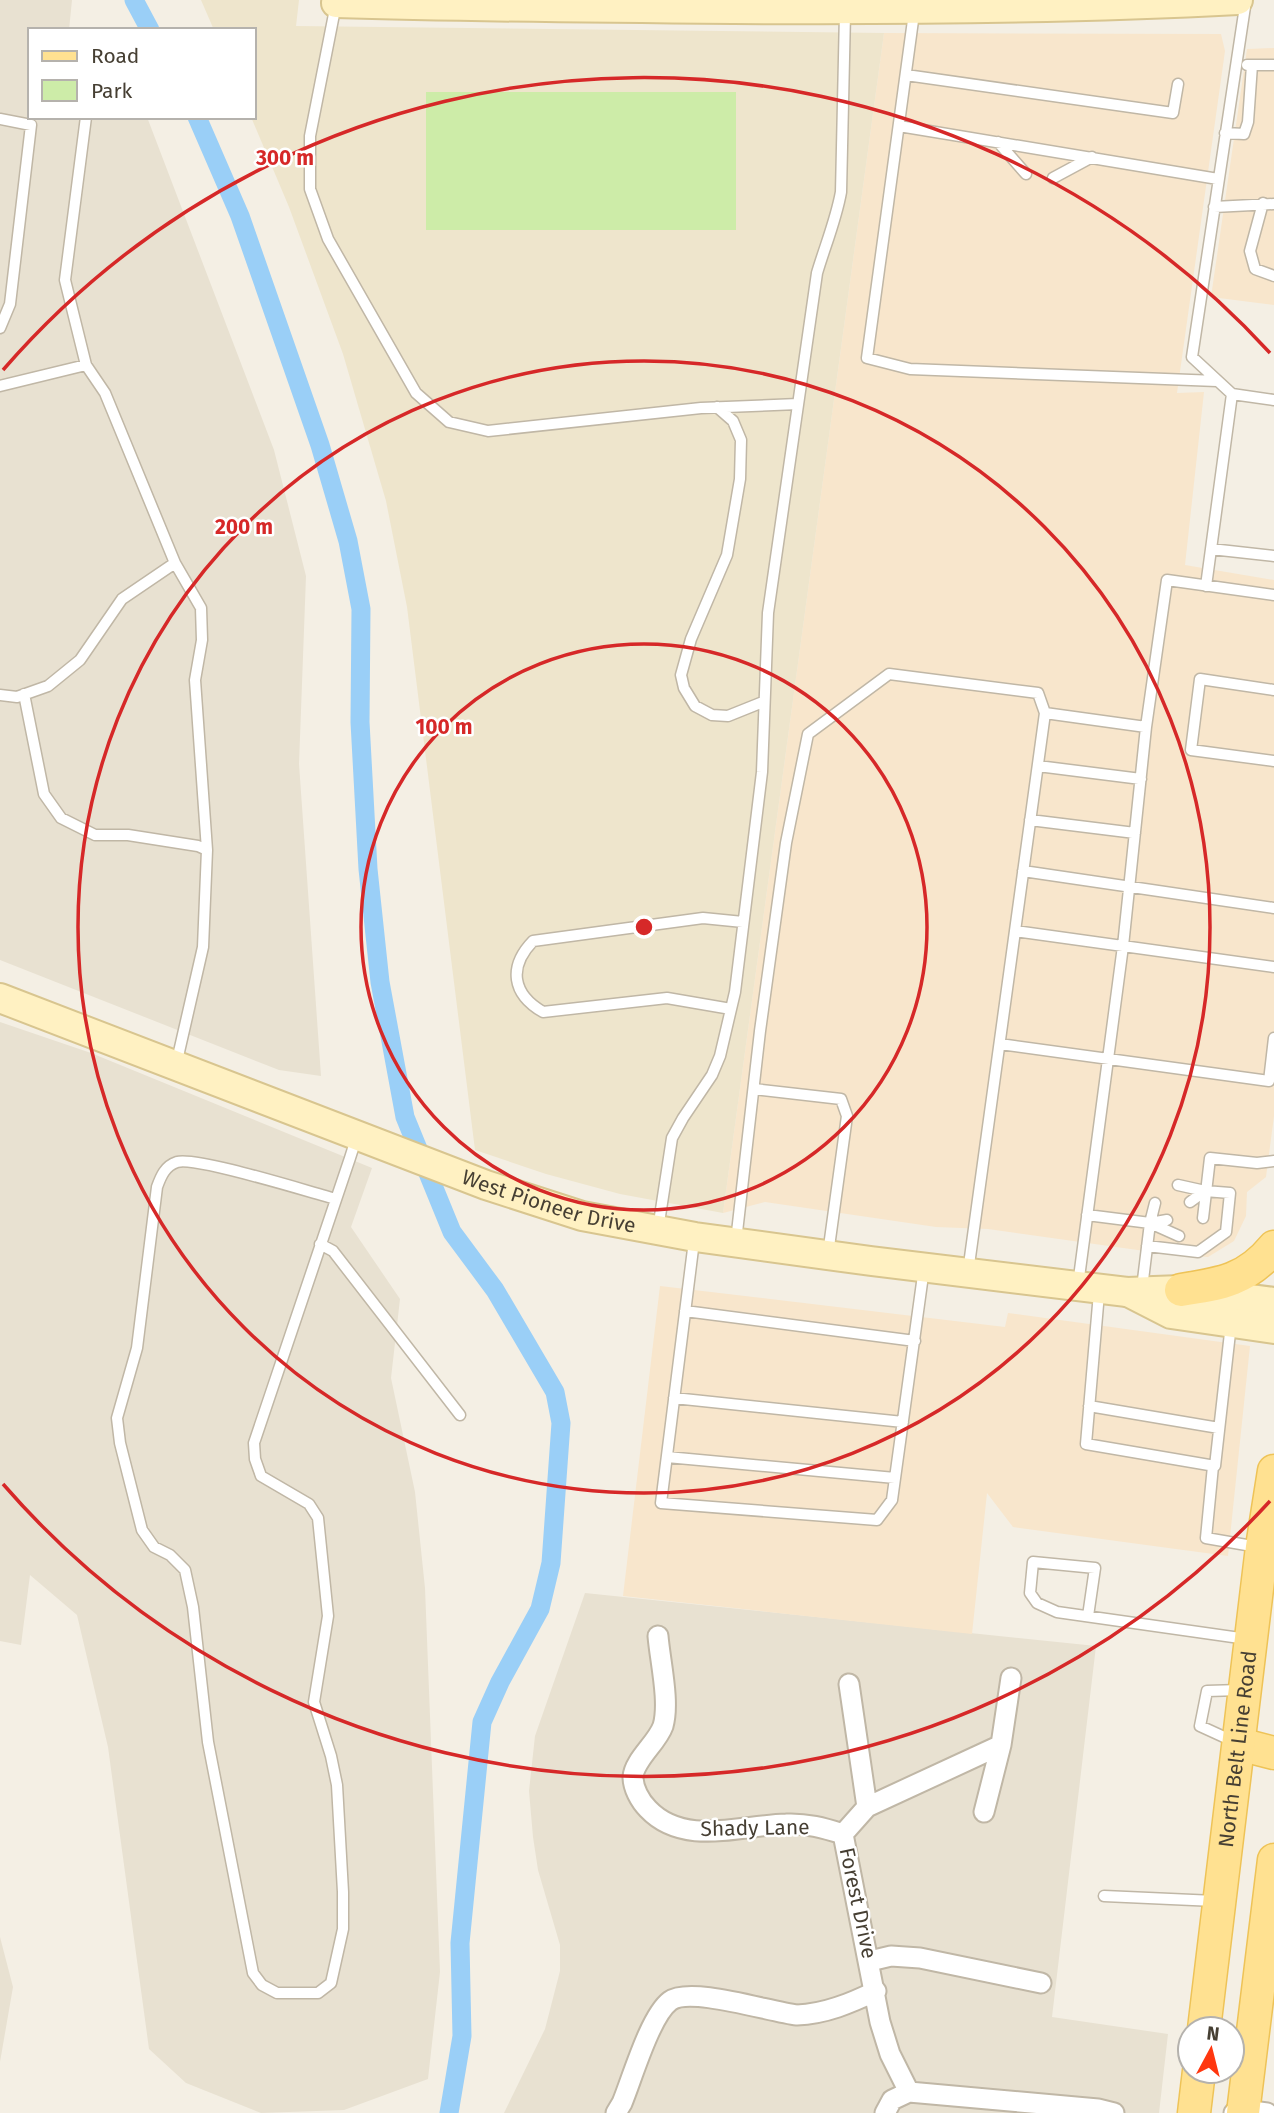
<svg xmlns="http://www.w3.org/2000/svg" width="1274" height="2113" viewBox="0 0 1274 2113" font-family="'Fira Sans',sans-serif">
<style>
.residential{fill:#e8e1d1}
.commercial{fill:#f8e6cc}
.education{fill:#eee5cc}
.green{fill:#cdeca8}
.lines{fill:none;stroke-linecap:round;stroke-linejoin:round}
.canal{stroke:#9acff7;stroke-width:19}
.lane-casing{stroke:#c0b7a6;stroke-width:13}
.street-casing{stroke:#c0b7a6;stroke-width:23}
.secondary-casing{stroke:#d8c58f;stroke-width:32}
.primary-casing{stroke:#eec357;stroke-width:35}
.lane{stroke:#fff;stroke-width:10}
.street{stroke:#fff;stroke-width:19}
.secondary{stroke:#fff1c2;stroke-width:28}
.primary{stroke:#ffe191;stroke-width:32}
.ring{fill:none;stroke:#d62828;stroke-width:3.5}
.labels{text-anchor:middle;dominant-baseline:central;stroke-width:5;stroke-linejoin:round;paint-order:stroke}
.street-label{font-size:21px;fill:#463f33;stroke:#fff}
.centre{fill:#d62828;stroke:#fff;stroke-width:3.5}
.ring-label{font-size:21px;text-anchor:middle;font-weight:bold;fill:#d62828;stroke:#fff;stroke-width:5;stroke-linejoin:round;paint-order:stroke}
</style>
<rect width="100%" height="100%" fill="#f4efe4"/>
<path class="residential" d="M 0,0 L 72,0 L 69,30 L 30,30 L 30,117 L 147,117 L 274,450 L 306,576 L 299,764 L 321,1076 L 279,1070 L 0,960 Z
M 0,1022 L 91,1053 L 372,1168 L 351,1227 L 400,1299 L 391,1378 L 415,1492 L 425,1588 L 440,1972 L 428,2079 L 344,2110 L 261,2113 L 186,2083 L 149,2049 L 108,1747 L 77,1615 L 30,1575 L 21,1645 L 0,1641 Z
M 585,1593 L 1096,1646 L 1052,2017 L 1168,2034 L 1159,2113 L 504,2113 L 545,2029 L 560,1971 L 560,1945 L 538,1870 L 533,1837 L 529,1791 L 535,1736 Z
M 0,1937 L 13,1987 L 0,2062 Z"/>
<path class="commercial" d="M 884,33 L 1221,34 L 1225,51 L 1177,393 L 1204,392 L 1185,565 L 1274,580 L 1274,1116 L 1266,1177 L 1247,1192 L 1246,1216 L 1234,1241 L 1208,1257 L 1166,1254 L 988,1229 L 936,1227 L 765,1202 L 723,1213 Z
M 1274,48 L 1274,305 L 1211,297 L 1247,49 Z
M 660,1286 L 1005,1327 L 1008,1313 L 1250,1346 L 1228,1556 L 1013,1527 L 987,1493 L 972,1634 L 623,1596 Z"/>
<path class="education" d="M 201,0 L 299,0 L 296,26 L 884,33 L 723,1213 L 620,1194 L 546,1174 L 475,1150 L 407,607 L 386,501 L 343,354 L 289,207 L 251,117 L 254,117 L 254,30 L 214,30 Z"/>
<path class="green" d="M 426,92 L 736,92 L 736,230 L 426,230 Z"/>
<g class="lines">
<path class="canal" d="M 134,0 L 150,30
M 197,117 L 240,216 L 320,445 L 348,541 L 361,609 L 360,722 L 368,869 L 380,982 L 405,1117 L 452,1232 L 495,1290 L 555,1392 L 561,1423 L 551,1563 L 540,1609 L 500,1682 L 482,1722 L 460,1943 L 462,2036 L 449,2113"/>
<g class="lane-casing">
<path id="lane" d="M 336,4 L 310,136 L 310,189 L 328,239 L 416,393 L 449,422 L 488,431 L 701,408 L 798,404
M 914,13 L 867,358 L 910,369 L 1217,381
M 1247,65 L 1274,65
M 906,75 L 1173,113 L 1178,84
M 0,119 L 31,125 L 10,304 L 0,328
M 899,126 L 1218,179
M 1225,133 L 1244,134 L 1248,122 L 1252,65
M 998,142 L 1026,174
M 1053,178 L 1092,157
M 1263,203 L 1250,251 L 1255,269 L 1274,276
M 1214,207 L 1274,204
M 0,386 L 86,365
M 1232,394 L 1192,357 L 1246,0
M 717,407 L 733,421 L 741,440 L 740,479 L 727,555 L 691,639 L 681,675 L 684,688 L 695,706 L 712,715 L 728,716 L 763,702
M 1211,549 L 1274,556
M 175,563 L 201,608 L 202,640 L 195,680 L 207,850
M 1206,586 L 1232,394 L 1274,400
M 1274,690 L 1200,679 L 1191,750 L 1274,761
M 24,694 L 44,794 L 61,818 L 95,835 L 128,835 L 198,846 L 207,850 L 203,947 L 176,1065
M 0,695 L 17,697 L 48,686 L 80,660 L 122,599 L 175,563 L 105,393 L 86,365 L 65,280 L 86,117
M 1045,713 L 1146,727 L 1123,946 L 1078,1285
M 1146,727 L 1167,580 L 1274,595
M 1038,766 L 1141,779
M 1030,820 L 1135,833
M 1023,871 L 1274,908
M 731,1009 L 667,998 L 543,1012 C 512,994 508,967 533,941 L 703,918 L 743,922
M 1000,1044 L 1269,1081 L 1274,1038
M 754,1089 L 841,1099 L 847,1116 L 828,1254
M 336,1199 C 309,1192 196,1156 177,1162 C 165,1166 161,1176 157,1187 L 137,1348 L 117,1418 L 120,1443 L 142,1530 L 154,1547 L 170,1555 L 185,1570 L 193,1607 L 208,1742 L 253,1973 L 262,1985 L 277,1993 L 318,1993 L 331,1983 L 343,1929 L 343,1892 L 337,1785 L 331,1756 L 314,1702 L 328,1616 L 318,1518 L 309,1504 L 261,1476 L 255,1459 L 254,1443 L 350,1158 L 357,1136
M 1190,1202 L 1205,1191
M 1087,1215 L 1150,1223 L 1167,1220
M 1203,1218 L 1210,1158 L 1257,1163 L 1274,1161
M 1150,1223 L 1155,1203
M 658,1229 L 672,1138 L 683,1118 L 712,1075 L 720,1056 L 735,992 L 762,772 L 768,613 L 817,273 C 825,246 836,220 841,192 L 845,13
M 694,1241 L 661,1503 L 877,1520 L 892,1500 L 924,1268
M 736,1241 L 760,1031 L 786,843 L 808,734 L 889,674 L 1038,693 L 1045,713 L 1015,931
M 320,1244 L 333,1251 L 460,1415
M 1147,1246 L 1198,1252 L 1226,1232 L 1230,1193 L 1205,1191 L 1178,1185
M 968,1272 L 1015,931 L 1274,967
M 1142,1288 L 1150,1223 L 1179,1236
M 1099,1293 L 1086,1444 L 1215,1466 L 1231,1324
M 685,1311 L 915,1341
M 674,1398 L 903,1422
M 1089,1406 L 1219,1428
M 667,1457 L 895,1478
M 1213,1466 L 1206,1538 L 1258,1547
M 1088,1616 L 1095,1568 L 1033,1562 L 1030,1593 L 1037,1603 L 1057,1612 L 1247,1639
M 1235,1742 L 1200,1726 L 1207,1691 L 1240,1690
M 1104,1896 L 1215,1901"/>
</g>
<g class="street-casing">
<path id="street" d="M 658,1636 C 660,1661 670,1702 663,1726 C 657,1743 634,1760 633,1777 C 633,1788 640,1801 648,1809 C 684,1847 741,1825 786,1824 C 806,1823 824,1828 843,1834
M 849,1684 L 867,1807 L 843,1834 L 880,2022 L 890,2054 L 909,2092
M 867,1807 L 1001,1745
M 984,1812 L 1001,1745 L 1011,1678
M 870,1961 L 891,1956 L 920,1958 L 1041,1983
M 909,2092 L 1098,2109 L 1114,2113
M 616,2113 L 622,2103 C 632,2079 650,2016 670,2001 C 690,1986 770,2012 797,2015 C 825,2014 851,2003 876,1991
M 885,2113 L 892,2100 L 909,2092
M 1234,2113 L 1244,2110 L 1267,2113"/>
</g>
<g class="secondary-casing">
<g id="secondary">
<path d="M 336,3 C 468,7 601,8 734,9 C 902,10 1070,9 1238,0"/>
<path id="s1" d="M 0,998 L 486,1185 L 582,1216 L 695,1237 L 871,1261 L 1127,1292 L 1181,1290 L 1274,1302"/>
<path d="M 1130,1293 L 1171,1314 L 1274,1329"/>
</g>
</g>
<g class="primary-casing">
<g id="primary">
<path d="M 1181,1290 C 1221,1284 1247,1280 1274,1247"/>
<path d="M 1239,1744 L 1274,1753"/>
<path id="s2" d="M 1204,2029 L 1262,1547 L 1274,1471"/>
<path d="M 1194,2113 L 1199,2071"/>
<path d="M 1243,2113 L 1274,1860"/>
</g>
</g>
<use href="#lane" class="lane"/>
<use href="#street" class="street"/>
<use href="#secondary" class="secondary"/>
<use href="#primary" class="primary"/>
</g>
<g class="ring">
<circle cx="644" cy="927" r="283"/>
<circle cx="644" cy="927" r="566"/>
<path d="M1270 1501A849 849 0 0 1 3 1484M3 370A849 849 0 0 1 1270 353"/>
</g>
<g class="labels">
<g class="street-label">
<text stroke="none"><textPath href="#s1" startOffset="586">West Pioneer Drive</textPath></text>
<text stroke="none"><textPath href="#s2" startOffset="282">North Belt Line Road</textPath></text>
<text transform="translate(755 1828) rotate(-1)">Shady Lane</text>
<text transform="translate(858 1903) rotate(78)">Forest Drive</text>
</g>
</g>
<circle cx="644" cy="927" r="10" class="centre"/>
<g class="ring-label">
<text x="285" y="165">300 m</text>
<text x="244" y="534">200 m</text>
<text x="444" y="734">100 m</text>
</g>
<rect x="28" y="28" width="228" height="91" fill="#ffffff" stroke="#b5b2ad" stroke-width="2"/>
<rect x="42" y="51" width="35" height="10" fill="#ffe191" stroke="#b5b2ad" stroke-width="2"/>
<text x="91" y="63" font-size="21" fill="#463f33">Road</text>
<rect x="42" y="80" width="35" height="21" fill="#cdeca8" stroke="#b5b2ad" stroke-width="2"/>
<text x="91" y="98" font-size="21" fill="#463f33">Park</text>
<g transform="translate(1211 2050) rotate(7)"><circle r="33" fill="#ffffff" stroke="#b5b2ad" stroke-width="2"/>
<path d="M0-5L12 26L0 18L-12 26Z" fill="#ff370f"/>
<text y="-10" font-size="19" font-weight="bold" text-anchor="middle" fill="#463f33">N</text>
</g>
</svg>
